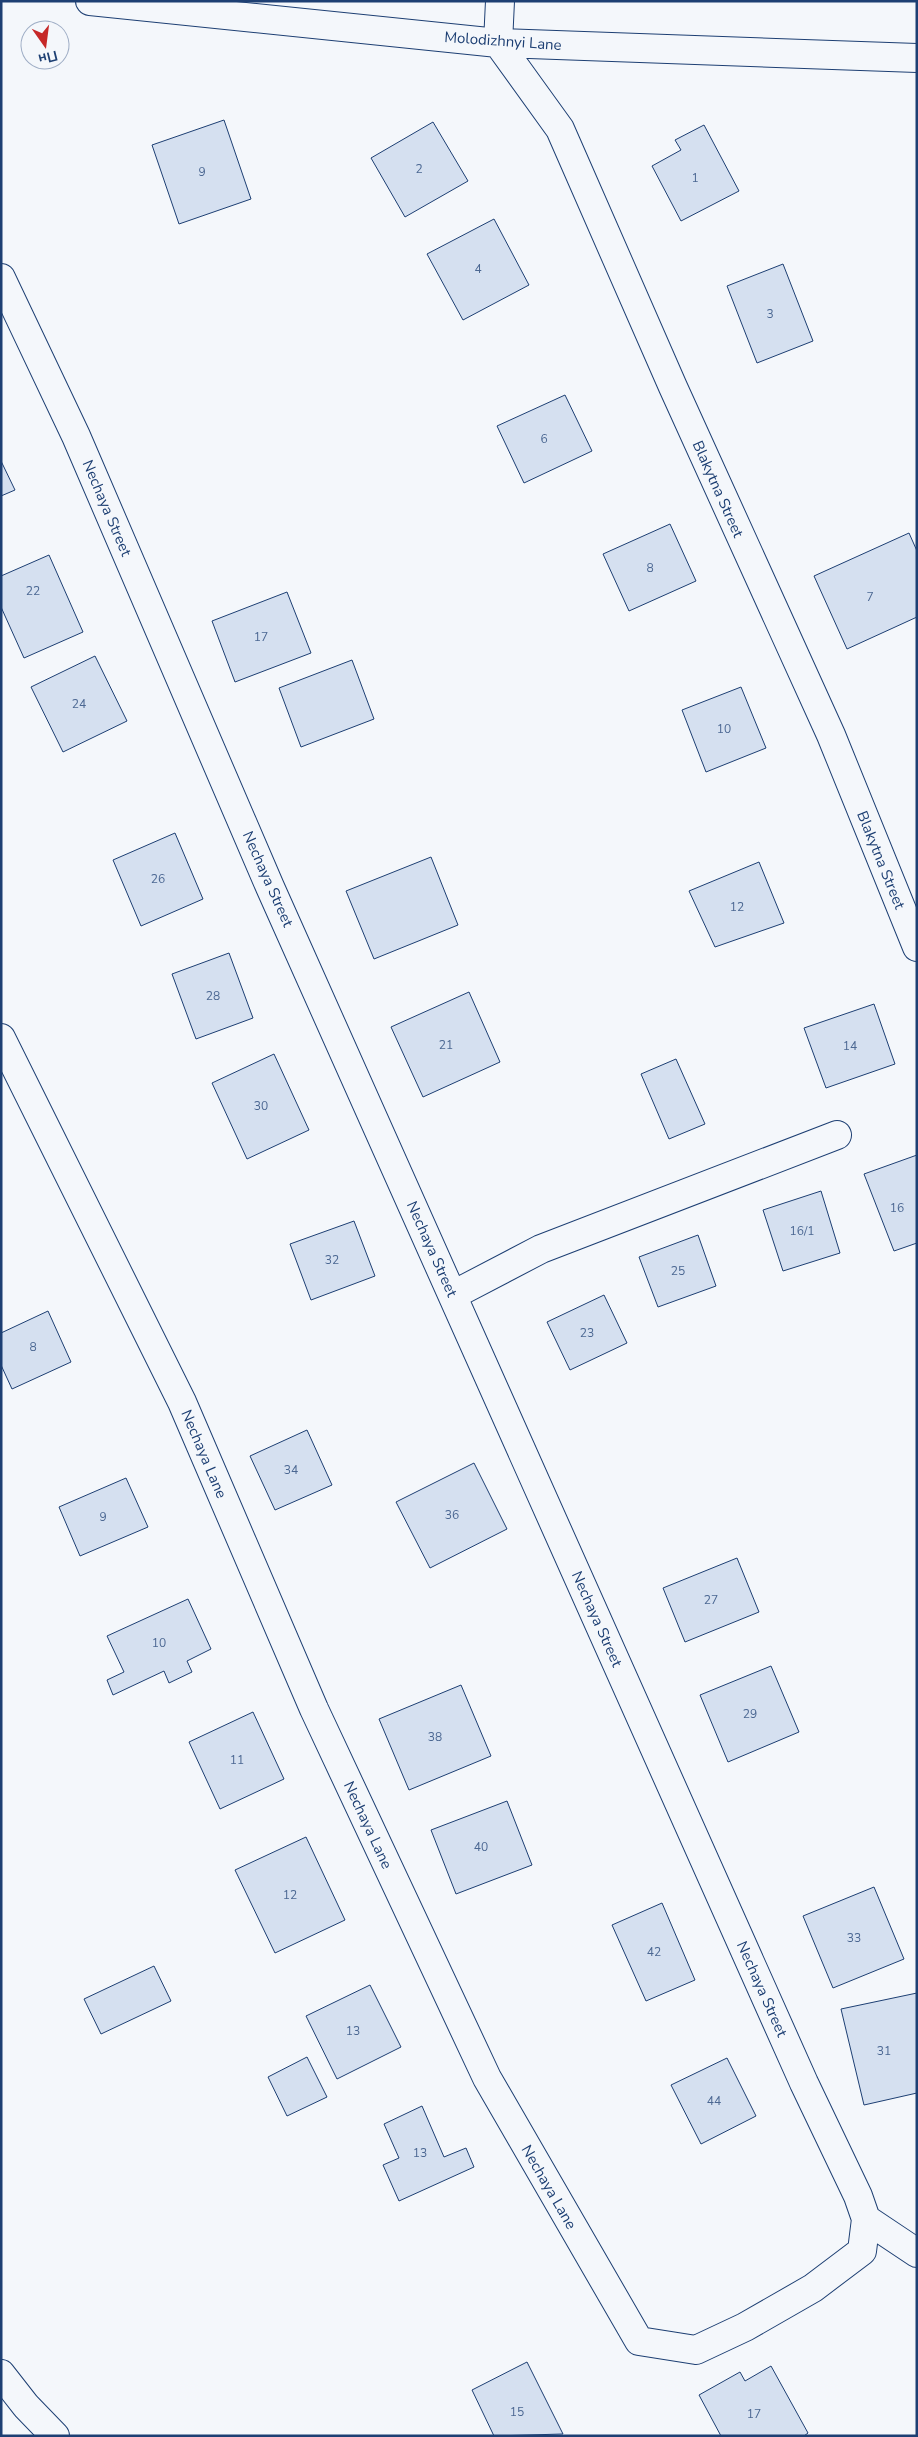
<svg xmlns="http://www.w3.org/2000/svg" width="918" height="2437" viewBox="0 0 918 2437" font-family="'Nunito Sans',sans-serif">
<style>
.building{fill:#d5e0f0;stroke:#1d3f73}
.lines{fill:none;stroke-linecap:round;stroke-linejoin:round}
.minor-casing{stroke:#1d3f73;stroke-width:30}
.minor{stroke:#f4f7fb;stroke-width:28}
.labels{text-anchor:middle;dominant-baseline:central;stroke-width:4;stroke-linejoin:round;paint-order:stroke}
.number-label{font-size:12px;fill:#4b6792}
.street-label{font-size:15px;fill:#1d3f73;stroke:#f4f7fb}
</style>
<rect width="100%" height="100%" fill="#f4f7fb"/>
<path class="building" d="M 224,120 L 251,199 L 179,224 L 152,145 Z
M 433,122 L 468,181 L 405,217 L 371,158 Z
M 704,125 L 739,191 L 681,221 L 652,166 L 681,150 L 675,140 Z
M 494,219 L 529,285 L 463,320 L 427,254 Z
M 783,264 L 813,341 L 757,363 L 727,286 Z
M 565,395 L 592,451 L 524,483 L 497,426 Z
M 1,461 L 15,490 L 1,496 Z
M 670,524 L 696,581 L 629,611 L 603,554 Z
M 909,533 L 917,551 L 917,617 L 847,649 L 814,576 Z
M 49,555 L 83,632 L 24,658 L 1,607 L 1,576 Z
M 287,592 L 311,653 L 235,682 L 212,621 Z
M 95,656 L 127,721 L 63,752 L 31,687 Z
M 352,660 L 374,719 L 301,747 L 279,688 Z
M 741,687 L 766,748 L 706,772 L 682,710 Z
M 175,833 L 203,899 L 141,926 L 113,860 Z
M 431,857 L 458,925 L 374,959 L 346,891 Z
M 759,862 L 784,923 L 715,947 L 689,891 Z
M 229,953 L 253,1018 L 196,1039 L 172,974 Z
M 469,992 L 500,1062 L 423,1097 L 391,1027 Z
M 874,1004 L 895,1064 L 826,1088 L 804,1028 Z
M 274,1054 L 309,1130 L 247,1159 L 212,1083 Z
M 676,1059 L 705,1124 L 669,1139 L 641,1074 Z
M 917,1155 L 917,1243 L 894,1251 L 864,1174 Z
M 821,1191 L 840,1253 L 783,1271 L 763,1210 Z
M 354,1221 L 375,1276 L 311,1300 L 290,1244 Z
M 698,1235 L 716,1286 L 658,1307 L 639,1257 Z
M 604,1295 L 627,1343 L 570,1370 L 547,1322 Z
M 48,1311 L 71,1362 L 12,1389 L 1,1365 L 1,1333 Z
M 307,1430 L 332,1485 L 275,1510 L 250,1456 Z
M 474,1463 L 507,1529 L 430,1568 L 396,1502 Z
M 126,1478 L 148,1527 L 80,1556 L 59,1507 Z
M 737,1558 L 759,1612 L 685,1642 L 663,1588 Z
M 188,1599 L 211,1649 L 187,1661 L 192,1672 L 169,1683 L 164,1671 L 113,1695 L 107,1680 L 124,1672 L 107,1636 Z
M 771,1666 L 799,1732 L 728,1762 L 700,1695 Z
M 461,1685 L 491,1756 L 409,1790 L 379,1719 Z
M 253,1712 L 284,1779 L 220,1809 L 189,1742 Z
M 507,1801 L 532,1865 L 456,1894 L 431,1830 Z
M 306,1837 L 345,1920 L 275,1953 L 235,1870 Z
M 874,1887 L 904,1959 L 833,1988 L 803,1916 Z
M 662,1903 L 695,1980 L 646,2001 L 612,1925 Z
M 154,1966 L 171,2001 L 101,2034 L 84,1999 Z
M 370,1985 L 401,2047 L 337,2079 L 306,2016 Z
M 917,1993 L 917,2093 L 864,2105 L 841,2009 Z
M 307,2057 L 327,2097 L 287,2116 L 268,2077 Z
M 727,2058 L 756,2116 L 701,2144 L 671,2085 Z
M 422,2106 L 444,2157 L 466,2148 L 474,2167 L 399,2201 L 383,2165 L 399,2158 L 384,2124 Z
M 527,2362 L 563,2434 L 494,2436 L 472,2390 Z
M 771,2366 L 808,2433 L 804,2436 L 721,2436 L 699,2395 L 740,2372 L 745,2381 Z"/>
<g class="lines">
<g class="minor-casing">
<path id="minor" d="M 90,1 L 498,43 L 917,58
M 500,1 L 498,43 L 560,129 L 673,387 L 831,735 L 917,947
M 1,278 L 76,436 L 270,887 L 804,2083 L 858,2196 L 866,2219 L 862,2251 L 813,2288 L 745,2327 L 696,2350 L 639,2341 L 487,2078 L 314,1709 L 182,1402 L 1,1038
M 453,1295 L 541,1249 L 837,1135
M 866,2219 L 917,2253
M 1,2374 L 26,2406 L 55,2436"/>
</g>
<use href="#minor" class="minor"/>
</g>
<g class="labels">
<g class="number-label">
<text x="419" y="169">2</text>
<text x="202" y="172">9</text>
<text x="695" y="178">1</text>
<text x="478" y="269">4</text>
<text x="770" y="314">3</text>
<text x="544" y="439">6</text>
<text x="650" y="568">8</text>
<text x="33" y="591">22</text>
<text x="870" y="597">7</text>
<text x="261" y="637">17</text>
<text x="79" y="704">24</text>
<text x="724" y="729">10</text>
<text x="158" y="879">26</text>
<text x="737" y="907">12</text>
<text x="213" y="996">28</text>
<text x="446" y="1045">21</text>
<text x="850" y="1046">14</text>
<text x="261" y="1106">30</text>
<text x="897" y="1208">16</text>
<text x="802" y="1231">16/1</text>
<text x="332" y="1260">32</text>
<text x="678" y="1271">25</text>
<text x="587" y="1333">23</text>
<text x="33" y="1347">8</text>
<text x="291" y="1470">34</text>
<text x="452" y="1515">36</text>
<text x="103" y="1517">9</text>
<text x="711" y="1600">27</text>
<text x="159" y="1643">10</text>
<text x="750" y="1714">29</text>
<text x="435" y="1737">38</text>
<text x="237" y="1760">11</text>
<text x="481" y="1847">40</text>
<text x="290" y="1895">12</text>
<text x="854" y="1938">33</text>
<text x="654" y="1952">42</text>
<text x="353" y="2031">13</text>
<text x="884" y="2051">31</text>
<text x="714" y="2101">44</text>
<text x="420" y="2153">13</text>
<text x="517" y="2412">15</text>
<text x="754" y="2414">17</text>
</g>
<g class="street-label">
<text transform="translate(503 41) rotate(4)">Molodizhnyi Lane</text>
<text transform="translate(718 489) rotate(66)">Blakytna Street</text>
<text transform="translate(107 508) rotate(67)">Nechaya Street</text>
<text transform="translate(881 860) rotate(68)">Blakytna Street</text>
<text transform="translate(268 879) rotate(66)">Nechaya Street</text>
<text transform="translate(432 1249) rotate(66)">Nechaya Street</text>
<text transform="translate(204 1454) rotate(67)">Nechaya Lane</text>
<text transform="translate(597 1619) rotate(66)">Nechaya Street</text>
<text transform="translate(368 1825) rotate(65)">Nechaya Lane</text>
<text transform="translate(762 1989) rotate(66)">Nechaya Street</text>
<text transform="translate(549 2187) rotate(60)">Nechaya Lane</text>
</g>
</g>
<rect width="918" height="2437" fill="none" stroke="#1d3f73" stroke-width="5"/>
<g transform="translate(45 45) rotate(166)"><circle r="24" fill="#f4f7fb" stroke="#9eadc5"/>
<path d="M0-4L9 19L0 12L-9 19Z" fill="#c62828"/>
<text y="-8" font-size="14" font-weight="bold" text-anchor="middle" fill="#1d3f73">Пн</text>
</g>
</svg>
